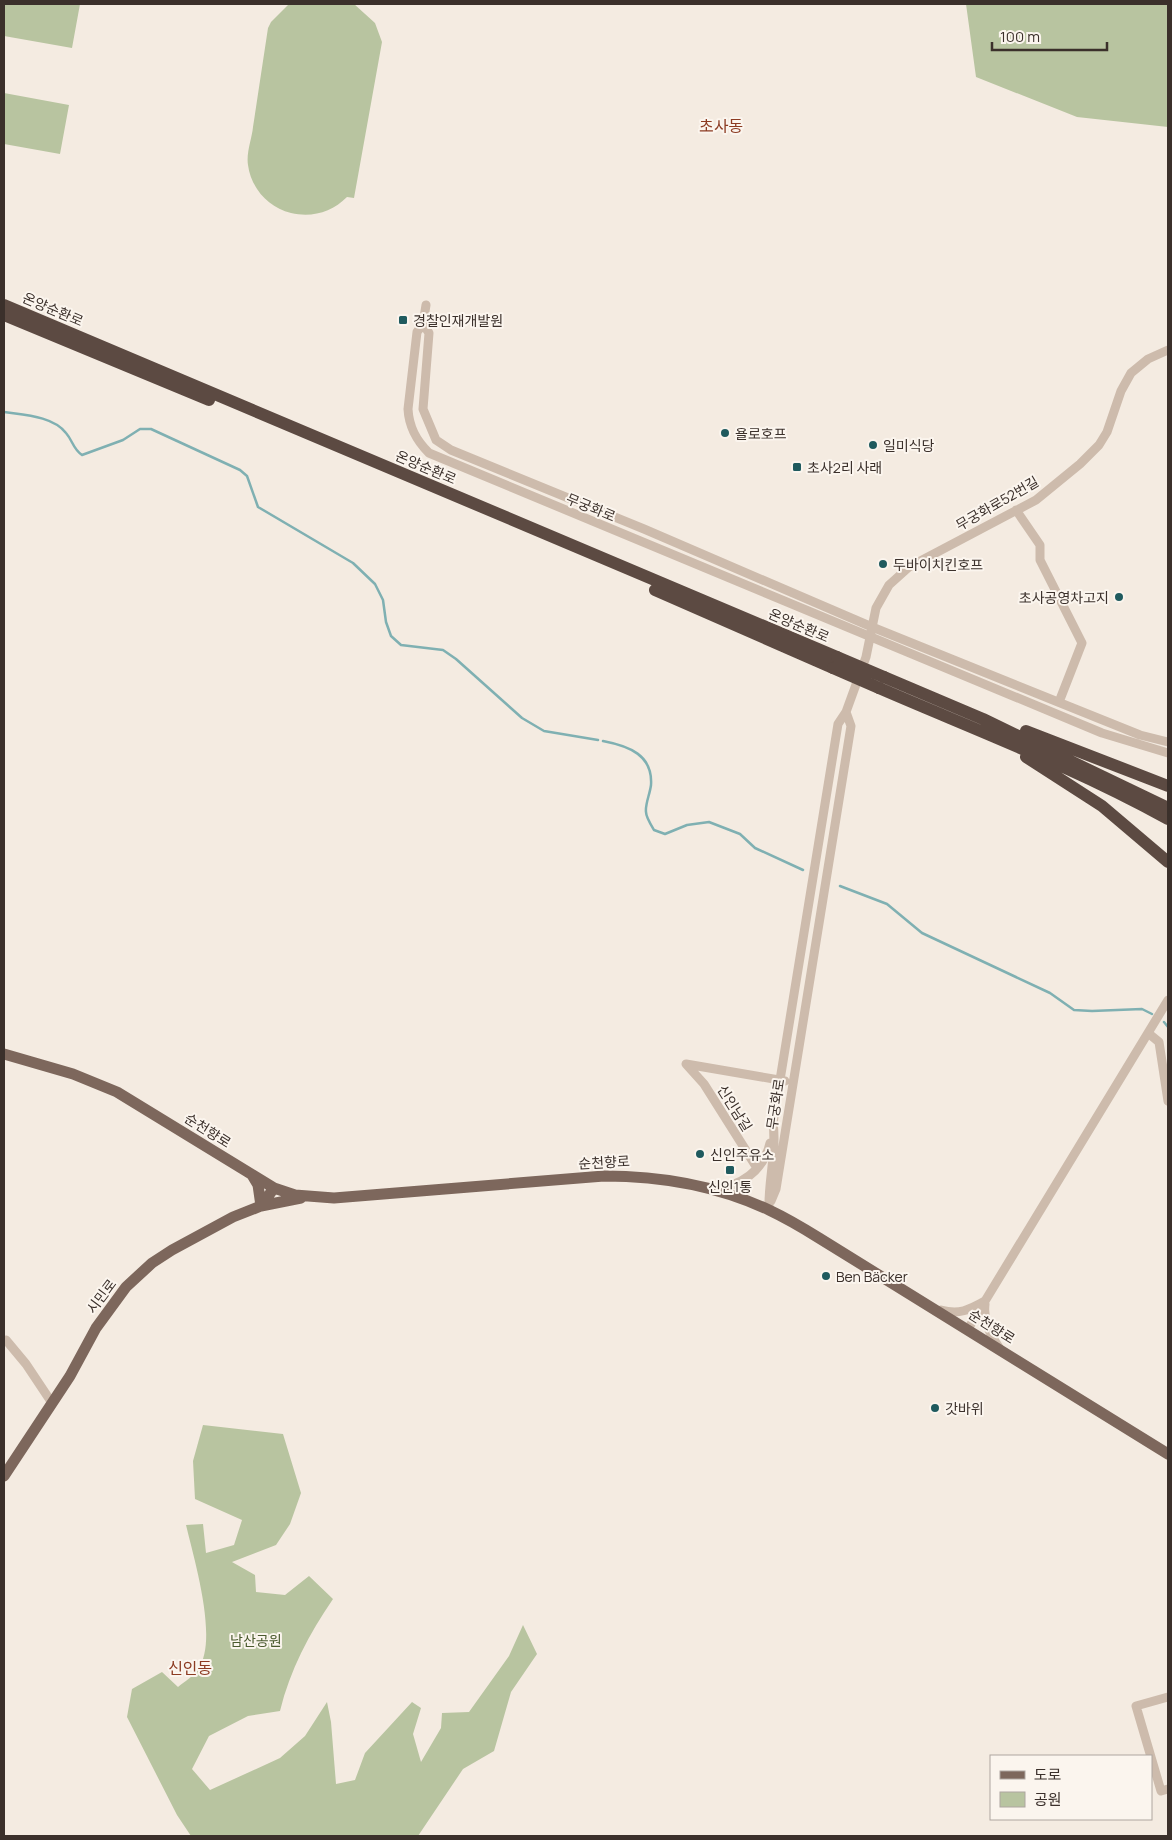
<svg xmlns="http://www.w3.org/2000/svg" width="1172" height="1840" viewBox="0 0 1172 1840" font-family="Manrope,'Noto Sans KR',sans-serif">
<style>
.green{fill:#b8c4a0}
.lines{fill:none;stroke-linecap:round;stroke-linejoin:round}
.stream{stroke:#7fb0b2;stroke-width:2.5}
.minor{stroke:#cdbbac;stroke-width:9}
.major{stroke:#7d675c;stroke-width:11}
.highway{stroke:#5c4a42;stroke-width:12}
.highway-bridge{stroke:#5c4a42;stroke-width:12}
.poi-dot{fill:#1f5a5e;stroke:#fbf5ee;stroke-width:2}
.labels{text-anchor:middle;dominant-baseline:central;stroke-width:4;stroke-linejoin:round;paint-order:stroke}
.street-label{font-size:14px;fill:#3b302b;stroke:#fbf5ee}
.poi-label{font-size:14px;fill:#3b302b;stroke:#fbf5ee;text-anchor:start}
.park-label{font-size:14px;fill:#4a5a2e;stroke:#fbf5ee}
.quarter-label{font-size:16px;fill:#8c3b22;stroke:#fbf5ee}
</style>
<rect width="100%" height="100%" fill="#f4ebe1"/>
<path class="green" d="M 4,4 L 80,4 L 72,48 L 4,36 Z
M 289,4 L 354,4 L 375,23 L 382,42 L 354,198 L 347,197 C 332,212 312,218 291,213 C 268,207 251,188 248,165 C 246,153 252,138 253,127 C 258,94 263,61 268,28 L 271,22 Z
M 966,4 L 1168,4 L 1168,127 L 1077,117 L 976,77 Z
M 4,93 L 69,105 L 60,154 L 4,144 Z
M 203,1425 L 283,1434 L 301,1493 L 290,1524 L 276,1545 L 232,1562 L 255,1575 L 256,1592 L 285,1595 L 309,1576 L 333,1599 C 309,1634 290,1670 280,1711 L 248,1716 L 209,1736 L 192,1769 L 210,1790 L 280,1758 L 305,1736 L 327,1702 L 331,1722 L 336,1784 L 355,1780 L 365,1753 L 412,1702 L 421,1708 L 413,1734 L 421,1762 L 441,1728 L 442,1713 L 469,1712 L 509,1656 L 523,1625 L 537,1654 L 511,1692 L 494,1751 L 463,1769 L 418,1836 L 191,1836 L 177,1815 L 127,1717 L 132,1689 L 162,1672 L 178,1687 C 184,1682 194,1676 198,1669 C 219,1641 194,1559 186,1525 L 203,1524 L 206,1553 L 234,1545 L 242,1520 L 195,1499 L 193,1461 Z"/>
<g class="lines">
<path class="stream" d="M 4,412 C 24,415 53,416 66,433 C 73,441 73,449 82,455 L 123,440 L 140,429 L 151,429 L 240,470 L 247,476 L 258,507 L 353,563 L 375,584 L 383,600 L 386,622 L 391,636 L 401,645 L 443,650 L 456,659 L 522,718 L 544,731 L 598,740
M 603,741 C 629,746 653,755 651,785 C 650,794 645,804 646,812 C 646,817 651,825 654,830 L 665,834 L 687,825 L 709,822 L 740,834 L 755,848 L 803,870
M 840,886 L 887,904 L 922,933 L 1050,993 L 1074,1010 L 1092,1011 L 1142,1009 L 1152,1014
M 1164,1022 L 1168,1027"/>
<path class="minor" d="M 426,305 L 423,324 L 417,332 L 408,409 C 409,427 416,440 429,453 L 1102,733 L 1168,753
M 423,324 L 429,333 L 423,409 L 436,440 L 451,450 L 644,529 L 872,627 L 1140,735 L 1168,742
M 1016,510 L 1040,545 L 1040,560 L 1082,643 L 1059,702
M 1148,1033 L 1159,1042 L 1168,1101
M 686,1064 L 704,1084 L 757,1168
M 686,1064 L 785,1081
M 713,1188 C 740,1188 764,1170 770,1143
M 771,1201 L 776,1189 L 851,726 L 846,712
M 769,1209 C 768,1181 777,1151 773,1123 L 838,724 L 846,712 L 866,657 L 876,608 L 889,585 L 909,567 L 1036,500 L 1080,464 L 1099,445 L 1107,432 L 1121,391 L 1131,373 L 1148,359 L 1168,350
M 985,1304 C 983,1322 990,1334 1000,1349
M 941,1310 C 959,1315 969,1310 985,1301
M 968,1329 L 1168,1000
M 6,1340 L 26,1364 L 52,1403
M 1168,1697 L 1136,1706 L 1161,1791 L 1168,1789"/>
<path class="major" d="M 4,1054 L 73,1074 L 117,1092 L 274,1188 L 295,1195 L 334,1198 L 604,1176 C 660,1176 718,1186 769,1210 C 786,1218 803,1228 819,1238 L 1168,1454
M 252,1175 L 258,1185 L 261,1206 L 301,1198
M 4,1476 L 70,1376 L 96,1328 L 126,1287 L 152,1263 L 172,1250 L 233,1217 L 261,1206 L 274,1188"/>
<path class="highway" d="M 4,305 L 837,657
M 4,315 L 209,400
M 655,590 L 833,668
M 884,677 L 983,719 L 1168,808
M 879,688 C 976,730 1076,768 1168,819
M 1026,731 L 1168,786
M 1026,757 L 1102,806 L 1168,862"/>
<path class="highway-bridge" d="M 837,657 L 884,677
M 833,668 L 879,688"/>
</g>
<g class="poi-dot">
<rect x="398" y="315" width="10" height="10" rx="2.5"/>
<circle cx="725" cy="433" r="5"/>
<circle cx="873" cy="445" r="5"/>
<rect x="792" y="462" width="10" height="10" rx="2.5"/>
<circle cx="883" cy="564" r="5"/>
<circle cx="1119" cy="597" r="5"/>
<circle cx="700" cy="1154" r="5"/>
<rect x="725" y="1165" width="10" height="10" rx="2.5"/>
<circle cx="826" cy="1276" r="5"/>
<circle cx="935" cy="1408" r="5"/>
</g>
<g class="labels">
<g class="street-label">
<text transform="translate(53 309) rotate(23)">온양순환로</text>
<text transform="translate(426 467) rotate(23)">온양순환로</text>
<text transform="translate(997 503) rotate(-30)">무궁화로52번길</text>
<text transform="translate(591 507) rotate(22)">무궁화로</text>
<text transform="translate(799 625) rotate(23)">온양순환로</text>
<text transform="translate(775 1104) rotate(-81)">무궁화로</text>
<text transform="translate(735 1108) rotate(58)">신인남길</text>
<text transform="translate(208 1130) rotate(32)">순천향로</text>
<text transform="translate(604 1162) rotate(-3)">순천향로</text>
<text transform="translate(101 1296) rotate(-53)">시민로</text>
<text transform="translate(992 1326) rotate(32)">순천향로</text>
</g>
<g class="poi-label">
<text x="413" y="320">경찰인재개발원</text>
<text x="735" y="433">욜로호프</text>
<text x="883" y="445">일미식당</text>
<text x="807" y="467">초사2리 사래</text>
<text x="893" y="564">두바이치킨호프</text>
<text x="1109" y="597" text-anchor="end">초사공영차고지</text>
<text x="710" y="1154">신인주유소</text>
<text x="730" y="1186" text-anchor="middle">신인1통</text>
<text x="836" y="1276">Ben Bäcker</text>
<text x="945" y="1408">갓바위</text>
</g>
<g class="park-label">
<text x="256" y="1640">남산공원</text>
</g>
<g class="quarter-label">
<text x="721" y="126">초사동</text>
<text x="190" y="1668">신인동</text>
</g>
</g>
<rect width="1172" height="1840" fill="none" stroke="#3b302b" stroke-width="10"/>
<rect x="990" y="1755" width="162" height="65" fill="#fbf5ee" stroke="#aea6a0"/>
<rect x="1000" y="1771" width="25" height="8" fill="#7d675c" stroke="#aea6a0"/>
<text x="1034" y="1780" font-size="15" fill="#3b302b">도로</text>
<rect x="1000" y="1792" width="25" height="15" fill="#b8c4a0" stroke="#aea6a0"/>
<text x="1034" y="1805" font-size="15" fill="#3b302b">공원</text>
<path d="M992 42v8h115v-8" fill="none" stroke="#3b302b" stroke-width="2.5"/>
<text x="1000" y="42" font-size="15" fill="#3b302b" stroke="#fbf5ee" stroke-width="4" paint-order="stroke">100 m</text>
</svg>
